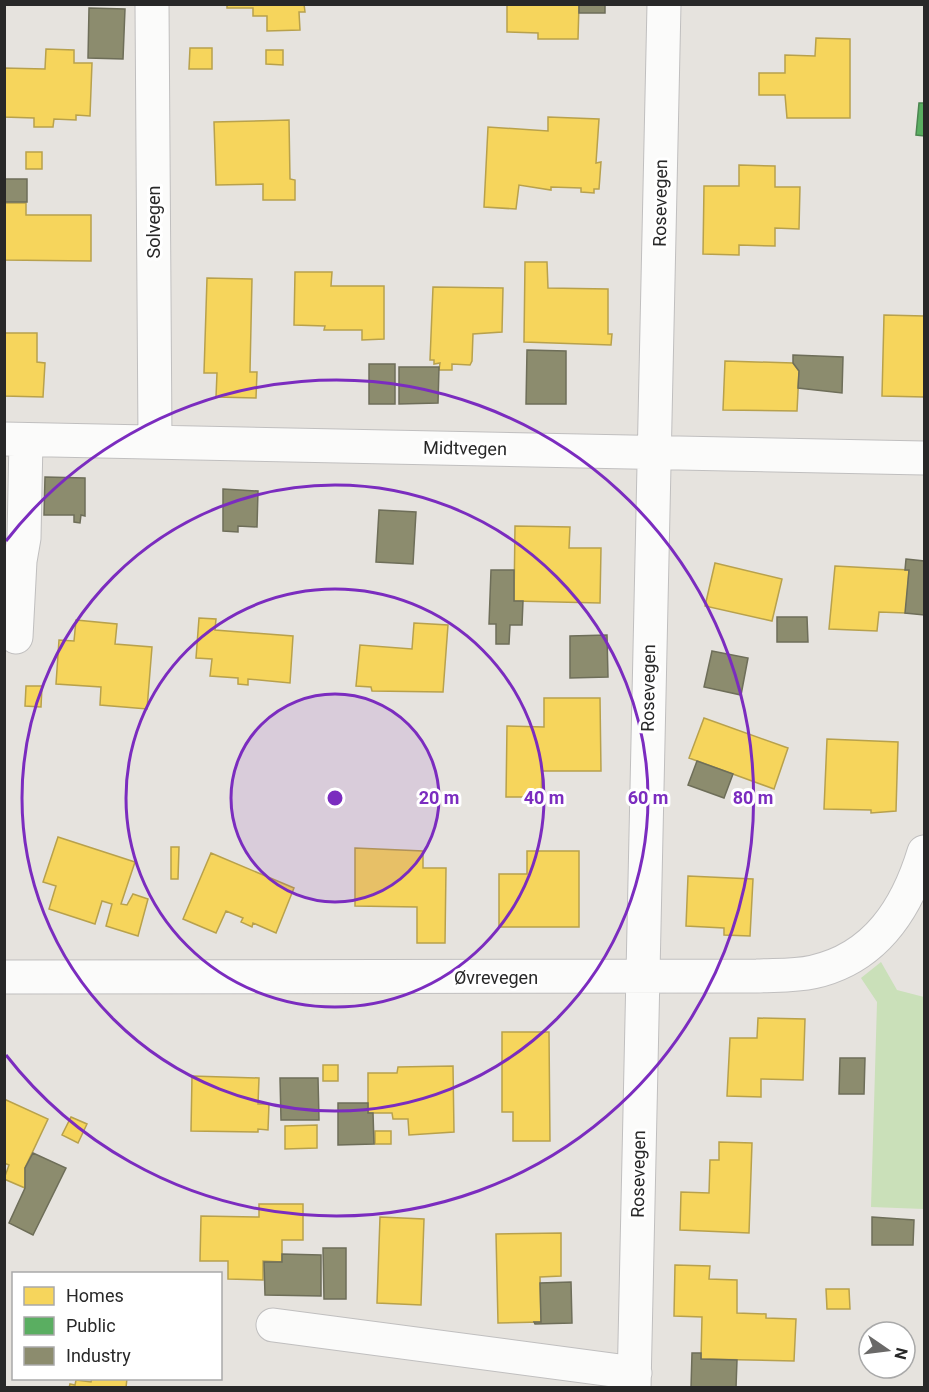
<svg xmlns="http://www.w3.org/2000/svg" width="929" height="1392" viewBox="0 0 929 1392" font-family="Roboto,sans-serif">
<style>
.green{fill:#cae0b9}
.homes{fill:#f6d55c;stroke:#b8a14c;stroke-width:1.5}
.public{fill:#5aae61;stroke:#4b8650;stroke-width:1.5}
.industry{fill:#8c8c6e;stroke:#6e6e59;stroke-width:1.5}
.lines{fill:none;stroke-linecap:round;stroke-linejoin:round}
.minor-casing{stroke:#c0bfbf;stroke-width:35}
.minor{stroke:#fbfbfa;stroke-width:33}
.ring{fill:none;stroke:#7b2cbf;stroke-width:3}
.labels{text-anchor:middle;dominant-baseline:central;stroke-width:6;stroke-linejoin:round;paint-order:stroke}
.street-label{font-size:18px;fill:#282828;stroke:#fff}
.centre{fill:#7b2cbf;stroke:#fff;stroke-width:3}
.ring-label{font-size:18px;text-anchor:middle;font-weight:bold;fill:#7b2cbf;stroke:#fff;stroke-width:6;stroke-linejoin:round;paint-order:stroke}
</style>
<rect width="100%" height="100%" fill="#e6e3de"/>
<path class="green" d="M 881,962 L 897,990 L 924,997 L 924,1209 L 871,1207 L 877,1002 L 861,978 Z"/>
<path class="homes" d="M 227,4 L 304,4 L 305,12 L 299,12 L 300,30 L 267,31 L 267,16 L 253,16 L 253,8 L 227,8 Z
M 507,4 L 579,4 L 578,39 L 538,39 L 538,33 L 507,32 Z
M 816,38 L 850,39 L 850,118 L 787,118 L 785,95 L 759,95 L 759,73 L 785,73 L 785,55 L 815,56 Z
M 190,48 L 212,48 L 212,69 L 189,69 Z
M 46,49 L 74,50 L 74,63 L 92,63 L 90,116 L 76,115 L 76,120 L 54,119 L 53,127 L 34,127 L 34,118 L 4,117 L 4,68 L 45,69 Z
M 266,50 L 283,50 L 283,65 L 266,64 Z
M 548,117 L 599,119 L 596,163 L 601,162 L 599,189 L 594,189 L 594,193 L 581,192 L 581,188 L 551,187 L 551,190 L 519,185 L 516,209 L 484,207 L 488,127 L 548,131 Z
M 289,120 L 290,179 L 295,180 L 295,200 L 263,200 L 263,184 L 216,185 L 214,122 Z
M 26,152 L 42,152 L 42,169 L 26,169 Z
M 739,165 L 775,166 L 775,187 L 800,187 L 799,229 L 775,228 L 775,246 L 739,245 L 739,255 L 703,254 L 704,186 L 739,186 Z
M 5,203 L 26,203 L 26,215 L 91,215 L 91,261 L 4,260 Z
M 525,262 L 547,262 L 548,288 L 608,289 L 608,334 L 612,334 L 611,345 L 524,342 Z
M 295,272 L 332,272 L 331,286 L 384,286 L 384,339 L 362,340 L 362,330 L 324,330 L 325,326 L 294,325 Z
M 207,278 L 252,279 L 250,372 L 257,372 L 256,398 L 216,397 L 217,373 L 204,373 Z
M 433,287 L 503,288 L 502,332 L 473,334 L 472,361 L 470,365 L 452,364 L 452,370 L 439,370 L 440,363 L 434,364 L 434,360 L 430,360 Z
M 884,315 L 924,316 L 924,428 L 924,397 L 882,396 Z
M 4,333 L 37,333 L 37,362 L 45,363 L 43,397 L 4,396 Z
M 725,361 L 793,363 L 799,371 L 797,411 L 723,410 Z
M 515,526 L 570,527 L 569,548 L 601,548 L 600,603 L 514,601 Z
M 715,563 L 782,579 L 772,621 L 705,606 Z
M 835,566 L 909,570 L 906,613 L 879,612 L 877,631 L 829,629 Z
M 199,618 L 216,619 L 215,630 L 293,636 L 290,683 L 248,679 L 248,685 L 238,684 L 238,678 L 210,676 L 212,659 L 196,658 Z
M 76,620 L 117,624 L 115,644 L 152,647 L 147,709 L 100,705 L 101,687 L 56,684 L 59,640 L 74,641 Z
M 414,623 L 448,625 L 443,692 L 372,691 L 371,687 L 356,686 L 360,645 L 412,649 Z
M 26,686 L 42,686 L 41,707 L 25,706 Z
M 544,698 L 600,698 L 601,771 L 542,771 L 541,797 L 506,797 L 507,726 L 544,727 Z
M 704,718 L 788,748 L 774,789 L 689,758 Z
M 827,739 L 898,742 L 896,811 L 871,813 L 871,810 L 824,809 Z
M 58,837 L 135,862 L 121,904 L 127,905 L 133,894 L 148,899 L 138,936 L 106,926 L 112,904 L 102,901 L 95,924 L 49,909 L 56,886 L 43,882 Z
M 171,847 L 179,847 L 178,879 L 171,879 Z
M 355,848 L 423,851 L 423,868 L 446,868 L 445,943 L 417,943 L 417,907 L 355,906 Z
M 527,851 L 579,851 L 579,927 L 499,927 L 499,874 L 527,874 Z
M 211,853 L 294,888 L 276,933 L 253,923 L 252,927 L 241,922 L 243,918 L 226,911 L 216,933 L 183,919 Z
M 688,876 L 753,879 L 750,936 L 724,935 L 724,928 L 686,926 Z
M 758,1018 L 805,1019 L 803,1080 L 761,1079 L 761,1097 L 727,1096 L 730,1038 L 757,1038 Z
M 502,1032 L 549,1032 L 550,1141 L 513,1141 L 513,1112 L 502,1112 Z
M 323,1065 L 338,1065 L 338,1081 L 323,1081 Z
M 453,1066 L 454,1132 L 409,1135 L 408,1119 L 393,1119 L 392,1113 L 368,1113 L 368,1073 L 397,1073 L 398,1067 Z
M 192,1076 L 259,1078 L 258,1104 L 269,1104 L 268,1130 L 258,1129 L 258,1132 L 191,1131 Z
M 4,1099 L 48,1119 L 25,1168 L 25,1188 L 4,1179 L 9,1165 L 4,1163 Z
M 71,1117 L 87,1124 L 78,1143 L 62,1135 Z
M 317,1125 L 317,1148 L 285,1149 L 285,1126 Z
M 375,1131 L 391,1131 L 391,1144 L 375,1144 Z
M 719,1142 L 752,1143 L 749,1233 L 680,1230 L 681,1192 L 709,1193 L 710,1160 L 719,1160 Z
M 259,1204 L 303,1204 L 303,1240 L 282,1240 L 282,1262 L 263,1261 L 263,1280 L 228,1279 L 228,1261 L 200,1261 L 201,1216 L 259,1217 Z
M 380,1217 L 424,1219 L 421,1305 L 377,1303 Z
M 561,1233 L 561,1276 L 540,1277 L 541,1322 L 498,1323 L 496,1234 Z
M 675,1265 L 710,1266 L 709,1279 L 737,1280 L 737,1313 L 766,1314 L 766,1318 L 796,1319 L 794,1361 L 701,1359 L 702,1317 L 674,1316 Z
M 826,1289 L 849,1289 L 850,1309 L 827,1309 Z
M 92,1378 L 127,1378 L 126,1388 L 69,1388 L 70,1384 L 75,1385 L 76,1380 L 91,1382 Z"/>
<path class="public" d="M 919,103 L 924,103 L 924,136 L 916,135 Z"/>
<path class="industry" d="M 579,4 L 605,4 L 605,13 L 579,13 Z
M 89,8 L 125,9 L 123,59 L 88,58 Z
M 4,179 L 27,179 L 27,202 L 4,202 Z
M 527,350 L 566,351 L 566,404 L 526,404 Z
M 793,355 L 843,357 L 842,393 L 798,388 L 799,371 L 793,363 Z
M 369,364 L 395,364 L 395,404 L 369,404 Z
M 399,367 L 439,367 L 438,403 L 399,404 Z
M 45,477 L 85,478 L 85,516 L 81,515 L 80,523 L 74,522 L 74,515 L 44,515 Z
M 223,489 L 258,491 L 257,527 L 238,526 L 238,532 L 223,531 Z
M 379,510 L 416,512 L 413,564 L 376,562 Z
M 906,559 L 924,561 L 924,615 L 905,613 L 909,570 L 905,570 Z
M 491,570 L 514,570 L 514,601 L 523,601 L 522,625 L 510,625 L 509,644 L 496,644 L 496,624 L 489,624 Z
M 777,617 L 807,617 L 808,642 L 777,642 Z
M 607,635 L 608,677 L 570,678 L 570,636 Z
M 712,651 L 748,658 L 741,695 L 704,687 Z
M 697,761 L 733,774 L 724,798 L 688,785 Z
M 840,1058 L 865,1058 L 864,1094 L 839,1094 Z
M 280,1078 L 318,1078 L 319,1120 L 281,1120 Z
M 338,1103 L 368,1103 L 368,1113 L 373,1113 L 374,1144 L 338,1145 Z
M 33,1153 L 66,1168 L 33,1235 L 9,1223 L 25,1188 L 25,1168 Z
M 872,1217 L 914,1220 L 913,1245 L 872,1245 Z
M 323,1248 L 346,1248 L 346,1299 L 324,1299 Z
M 282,1254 L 321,1255 L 321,1296 L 265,1295 L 264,1262 L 282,1262 Z
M 571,1282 L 572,1323 L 535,1324 L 534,1322 L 541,1322 L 540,1283 Z
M 692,1353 L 701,1353 L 701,1359 L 737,1360 L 736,1388 L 691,1388 Z"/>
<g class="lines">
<g class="minor-casing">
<path id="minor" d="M 152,4 L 155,440
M 4,439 L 924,458
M 16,637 L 20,561 L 24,538 L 26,440
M 4,977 L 757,976 C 776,975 795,976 813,972 C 876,958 907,908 924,852
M 273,1325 L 635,1373
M 634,1388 L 664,4"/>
</g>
<use href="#minor" class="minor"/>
</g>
<circle cx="335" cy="798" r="104" fill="#7b2cbf" fill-opacity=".12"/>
<g class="ring">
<circle cx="335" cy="798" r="104"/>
<circle cx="335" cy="798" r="209"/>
<circle cx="335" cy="798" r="313"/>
<path d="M6 541A418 418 0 1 1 6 1055"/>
</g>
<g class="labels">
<g class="street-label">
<text transform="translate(660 203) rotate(-89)">Rosevegen</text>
<text transform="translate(153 222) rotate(-90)">Solvegen</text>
<text transform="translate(465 448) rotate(1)">Midtvegen</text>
<text transform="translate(648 688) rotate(-89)">Rosevegen</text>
<text x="496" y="977">Øvrevegen</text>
<text transform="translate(638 1174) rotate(-89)">Rosevegen</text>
</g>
</g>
<circle cx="335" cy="798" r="9" class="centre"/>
<g class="ring-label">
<text x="439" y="804">20 m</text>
<text x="544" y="804">40 m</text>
<text x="648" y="804">60 m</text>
<text x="753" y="804">80 m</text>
</g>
<rect width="929" height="1392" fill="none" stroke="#282828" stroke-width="12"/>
<rect x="12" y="1272" width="210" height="108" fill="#ffffff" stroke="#a9a9a9" stroke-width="1.5"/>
<rect x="24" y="1287" width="30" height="18" fill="#f6d55c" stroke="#a9a9a9" stroke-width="1.5"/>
<text x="66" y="1302" font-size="18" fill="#282828">Homes</text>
<rect x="24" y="1317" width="30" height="18" fill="#5aae61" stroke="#a9a9a9" stroke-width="1.5"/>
<text x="66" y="1332" font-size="18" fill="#282828">Public</text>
<rect x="24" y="1347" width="30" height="18" fill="#8c8c6e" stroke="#a9a9a9" stroke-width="1.5"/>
<text x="66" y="1362" font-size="18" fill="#282828">Industry</text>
<g transform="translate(887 1350) rotate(104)"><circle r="28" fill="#ffffff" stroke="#a9a9a9" stroke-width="1.5"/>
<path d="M0-4.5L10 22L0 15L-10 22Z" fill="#6a6968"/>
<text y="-9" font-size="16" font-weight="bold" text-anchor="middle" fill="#282828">N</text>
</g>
</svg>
